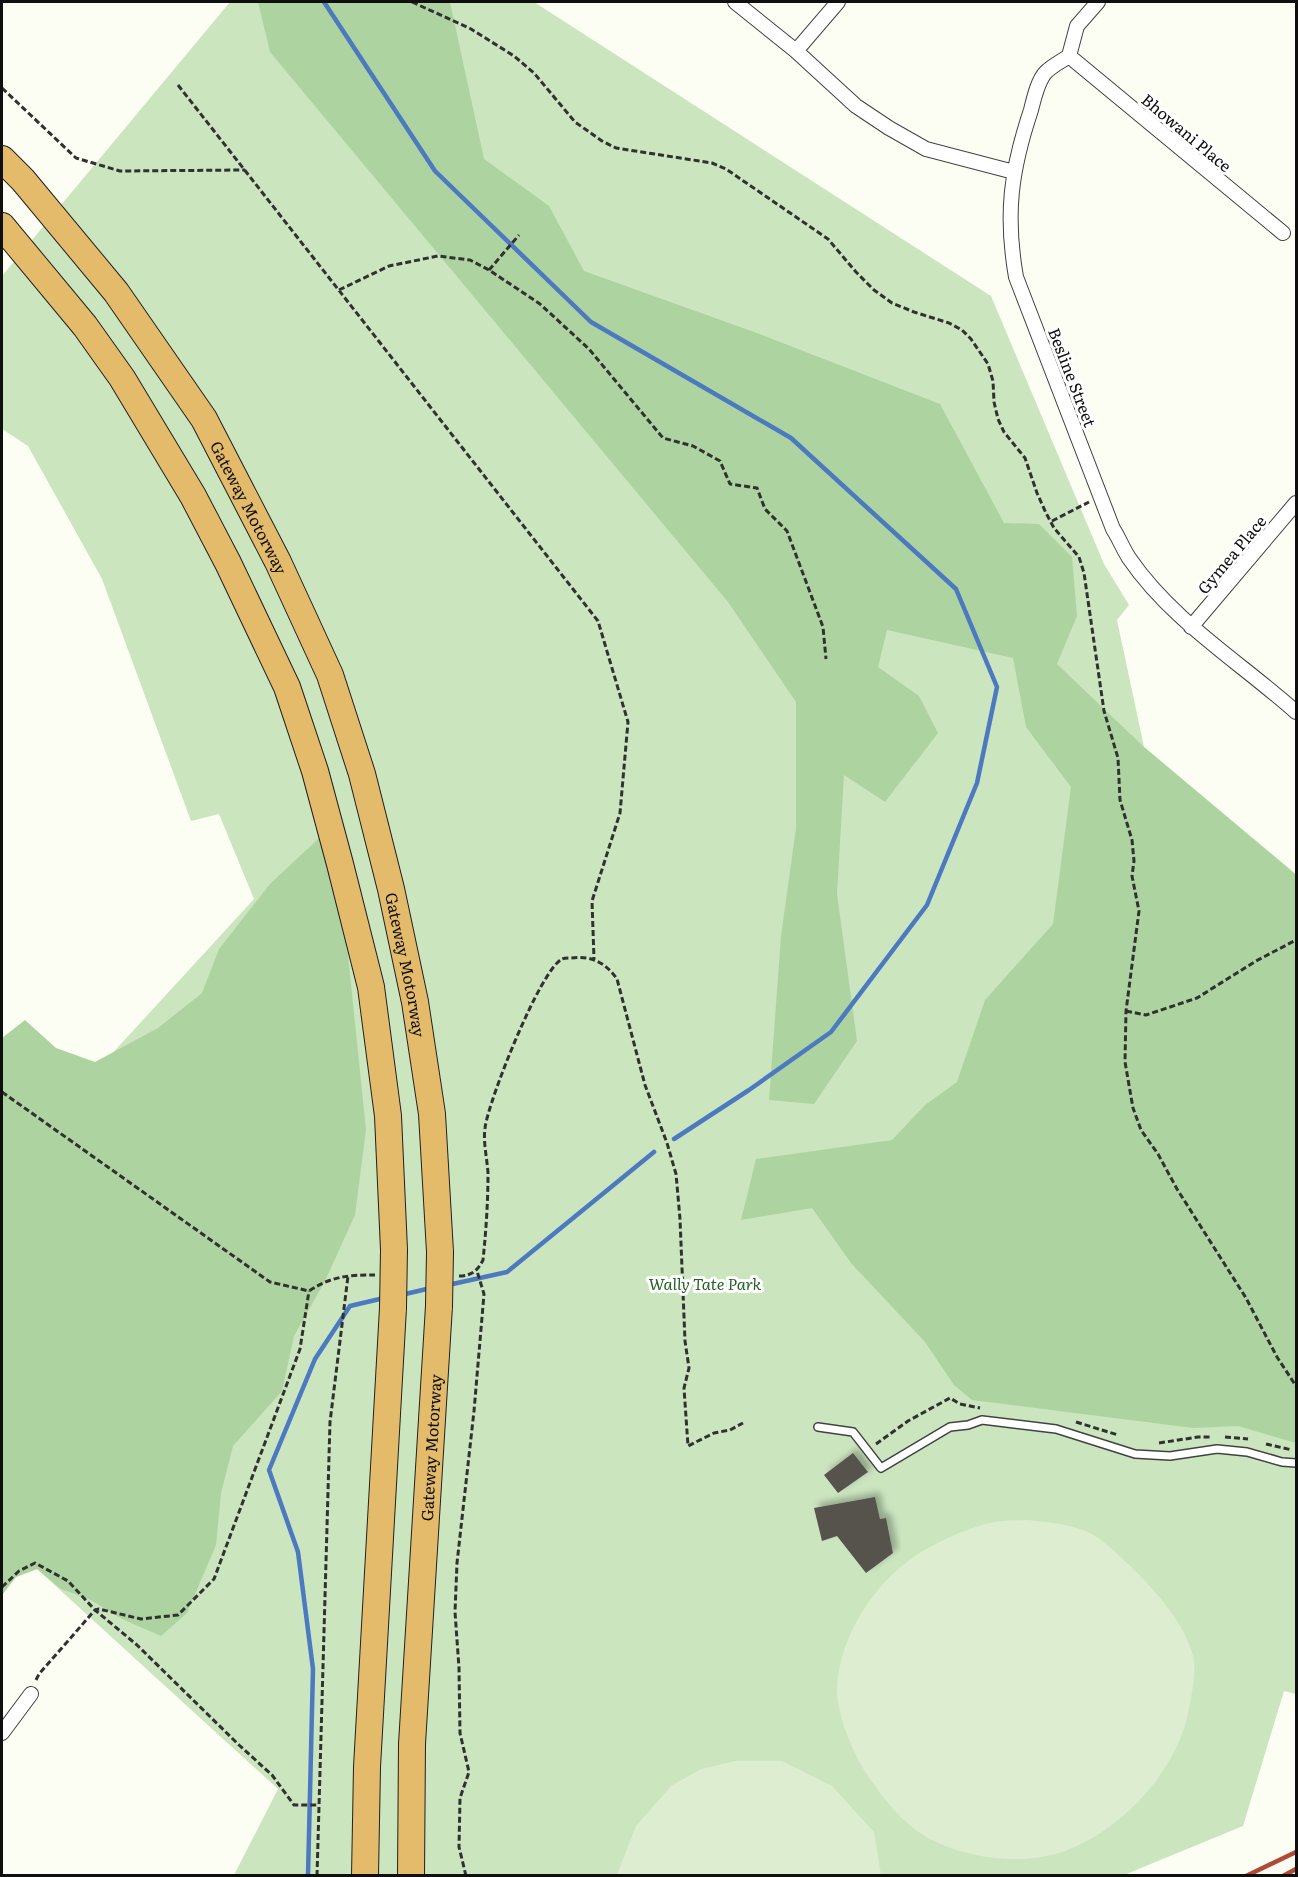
<svg xmlns="http://www.w3.org/2000/svg" width="1298" height="1877" viewBox="0 0 1298 1877" font-family="Literata,serif">
<style>
.green{fill:#cbe5bf}
.forest{fill:#add4a0}
.pitch{fill:#ddedd0}
.lines{fill:none;stroke-linecap:round;stroke-linejoin:round}
.stream{stroke:#4c79bf;stroke-width:4.5}
.building{fill:#57534d;filter:url(#shadow)}
.lane-casing{stroke:#424242;stroke-width:10}
.street-casing{stroke:#424242;stroke-width:16}
.highway-casing{stroke:#202020;stroke-width:28}
.path{stroke:#313131;stroke-width:3;stroke-dasharray:6 3;stroke-linecap:butt}
.lane{stroke:#fff;stroke-width:7}
.street{stroke:#fff;stroke-width:14}
.highway{stroke:#e4bb6a;stroke-width:26}
.rail{stroke:#b04936;stroke-width:4.5}
.highway-bridge-casing{stroke:#202020;stroke-width:28;stroke-linecap:butt}
.highway-bridge{stroke:#e4bb6a;stroke-width:26}
.labels{text-anchor:middle;dominant-baseline:central;stroke-width:6;stroke-linejoin:round;paint-order:stroke}
.street-label{font-size:16px;fill:#0f0f0f;stroke:#fff}
.park-label{font-size:16px;font-style:italic;fill:#266026;stroke:#fff}
</style>
<defs>
<filter id="shadow"><feDropShadow dx="5" dy="-5" stdDeviation="3" flood-color="#0004"/></filter>
</defs>
<rect width="100%" height="100%" fill="#fdfef3"/>
<path class="green" d="M 230,2 L 534,2 L 991,296 L 1104,564 L 1129,605 L 1117,620 L 1144,747 L 1296,874 L 1296,1694 L 1284,1691 L 1243,1826 L 1124,1875 L 234,1875 L 278,1789 L 37,1569 L 16,1577 L 2,1595 L 52,1119 L 254,899 L 219,814 L 191,821 L 102,579 L 28,446 L 2,429 L 2,276 Z"/>
<path class="forest" d="M 258,2 L 450,2 L 484,159 L 549,206 L 584,271 L 754,332 L 940,404 L 1004,523 L 1039,524 L 1072,557 L 1077,616 L 1057,664 L 1144,747 L 1296,875 L 1296,1443 L 1238,1426 L 1193,1428 L 972,1400 L 954,1385 L 925,1342 L 851,1263 L 812,1208 L 741,1220 L 756,1159 L 892,1140 L 925,1105 L 957,1082 L 985,1000 L 1053,924 L 1071,787 L 1026,727 L 1013,658 L 887,630 L 878,667 L 919,696 L 938,733 L 885,802 L 844,775 L 837,894 L 857,1041 L 814,1104 L 769,1100 L 781,936 L 796,828 L 796,702 L 728,602 L 270,52 Z
M 319,838 L 347,945 L 366,1130 L 355,1215 L 325,1281 L 294,1336 L 282,1391 L 233,1446 L 221,1493 L 216,1545 L 187,1613 L 161,1636 L 122,1619 L 89,1599 L 61,1589 L 37,1569 L 16,1577 L 2,1595 L 2,1038 L 25,1020 L 56,1048 L 95,1062 L 158,1028 L 202,993 L 219,949 L 270,884 Z"/>
<path class="pitch" d="M 1027,1520 C 1047,1522 1071,1524 1090,1533 C 1102,1538 1137,1572 1147,1583 C 1167,1605 1184,1626 1193,1655 C 1197,1671 1191,1698 1188,1714 C 1174,1780 1103,1851 1035,1858 C 1001,1862 960,1855 930,1839 C 902,1824 883,1798 866,1773 C 852,1751 836,1713 837,1687 C 840,1636 873,1585 915,1556 C 938,1541 967,1528 994,1522 C 1005,1520 1016,1521 1027,1520 Z
M 735,1761 L 782,1761 L 832,1786 L 874,1832 L 881,1875 L 617,1875 L 636,1826 L 671,1786 L 701,1769 Z"/>
<g class="lines">
<path class="stream" d="M 324,2 L 435,171 L 591,322 L 791,438 L 956,589 L 997,687 L 977,783 L 927,905 L 831,1032 L 749,1090 L 674,1139
M 448,1285 L 507,1272 L 654,1152
M 401,1295 L 431,1288
M 308,1876 L 313,1669 L 298,1552 L 269,1470 L 315,1359 L 350,1306 L 384,1298"/>
</g>
<path class="building" d="M 853,1453 L 868,1472 L 838,1493 L 824,1475 Z
M 875,1497 L 880,1519 L 886,1518 L 893,1553 L 866,1573 L 837,1536 L 822,1541 L 814,1508 Z"/>
<g class="lines">
<g class="lane-casing">
<path id="lane" d="M 818,1427 L 853,1432 L 881,1468 L 950,1427 L 968,1425 L 982,1420 L 1056,1429 L 1135,1454 L 1170,1456 L 1217,1449 L 1247,1452 L 1282,1462 L 1296,1463"/>
</g>
<g class="street-casing">
<path id="street" d="M 735,2 L 796,51 L 856,106 L 889,128 L 926,149 L 1014,172
M 1098,2 L 1077,26 L 1069,56 C 1062,61 1053,65 1046,72 C 1038,80 1034,98 1031,110 C 1011,170 1005,214 1016,277 L 1113,529 C 1119,538 1123,549 1129,558 C 1172,621 1240,662 1296,712
M 796,51 L 838,2
M 1069,56 L 1283,233
M 1191,627 L 1296,503
M 2,1733 L 31,1694"/>
</g>
<g class="highway-casing">
<g id="highway">
<path id="s1" d="M 2,159 L 23,180 L 116,292 L 204,419 L 278,562 L 330,675 L 362,774 L 391,889 L 415,1002 L 432,1114 L 440,1252"/>
<path d="M 2,226 L 85,326 L 122,378 L 193,496 L 228,563 L 287,687 L 315,771 L 340,864 L 371,987 L 388,1116 L 394,1250"/>
<path d="M 365,1876 L 367,1767 L 393,1308"/>
<path id="s2" d="M 411,1876 L 412,1744 L 439,1306"/>
</g>
</g>
<path class="path" d="M 412,2 L 471,29 L 514,56 L 534,73 L 575,122 L 602,141 L 616,148 L 712,163 L 726,169 L 828,239 L 856,272 L 874,290 L 892,303 L 914,312 L 949,323 L 962,330 L 971,339 L 988,364 L 993,381 L 994,402 L 998,419 L 1004,432 L 1025,458 L 1037,493 L 1046,513 L 1054,528 L 1079,557 L 1084,573 L 1104,711 L 1118,758 L 1120,800 L 1132,840 L 1134,861 L 1132,876 L 1139,911 L 1126,1011 L 1125,1062 L 1133,1108 L 1141,1130 L 1158,1154 L 1177,1189 L 1246,1298 L 1277,1357 L 1296,1386
M 178,85 L 598,621 L 628,722 L 620,813 L 592,901 L 594,959
M 2,88 L 76,158 L 120,171 L 245,170
M 489,270 L 519,235
M 339,290 L 389,266 L 438,256 L 470,260 L 489,270 L 540,304 L 589,349 L 663,438 L 693,446 L 720,461 L 730,484 L 757,488 L 765,509 L 787,531 L 823,627 L 826,659
M 1052,521 L 1089,502
M 1126,1011 L 1146,1015 L 1197,998 L 1256,961 L 1296,940
M 2,1092 L 270,1282 L 309,1291 C 332,1276 348,1275 375,1275
M 459,1276 C 472,1276 478,1270 483,1260 C 486,1231 488,1202 488,1173 C 487,1158 483,1142 485,1128 C 488,1102 540,970 562,959 C 564,958 568,958 571,958 C 591,955 606,963 617,979 L 645,1085 L 667,1143 L 676,1174 L 680,1219 L 685,1341 L 689,1368 L 684,1388 L 688,1446 L 714,1433 L 730,1430 L 743,1423
M 1076,1422 L 1118,1435
M 1225,1437 L 1248,1439
M 1159,1443 L 1198,1437 L 1212,1437
M 876,1444 L 908,1421 L 950,1398 L 960,1404 L 980,1408
M 1266,1444 L 1292,1450
M 2,1587 L 19,1571 L 35,1563 L 68,1581 L 95,1610 L 137,1645 L 239,1745 L 272,1775 L 294,1805 L 319,1805
M 36,1680 L 39,1674 L 95,1610 L 99,1609 L 141,1619 L 178,1615 L 214,1579 L 300,1349 L 309,1291
M 317,1876 L 330,1422 L 348,1276
M 466,1876 L 459,1847 L 460,1798 L 469,1772 L 460,1733 L 459,1668 L 455,1612 L 457,1563 L 474,1411 L 484,1294 L 477,1271"/>
<use href="#lane" class="lane"/>
<use href="#street" class="street"/>
<use href="#highway" class="highway"/>
<path class="rail" d="M 1246,1876 L 1296,1852
M 1283,1876 L 1296,1869"/>
<g class="highway-bridge-casing">
<path id="highway-bridge" d="M 439,1306 L 440,1252
M 393,1308 L 394,1250"/>
</g>
<use href="#highway-bridge" class="highway-bridge"/>
</g>
<g class="labels">
<g class="street-label">
<text transform="translate(1187 132) rotate(40)">Bhowani Place</text>
<text transform="translate(1073 377) rotate(69)">Besline Street</text>
<text stroke="none"><textPath href="#s1" startOffset="429">Gateway Motorway</textPath></text>
<text transform="translate(1231 554) rotate(-50)">Gymea Place</text>
<text stroke="none"><textPath href="#s1" startOffset="915">Gateway Motorway</textPath></text>
<text stroke="none"><textPath href="#s2" startOffset="429">Gateway Motorway</textPath></text>
</g>
<g class="park-label">
<text x="705" y="1283">Wally Tate Park</text>
</g>
</g>
<rect width="1298" height="1877" fill="none" stroke="#0f0f0f" stroke-width="6"/>
</svg>
